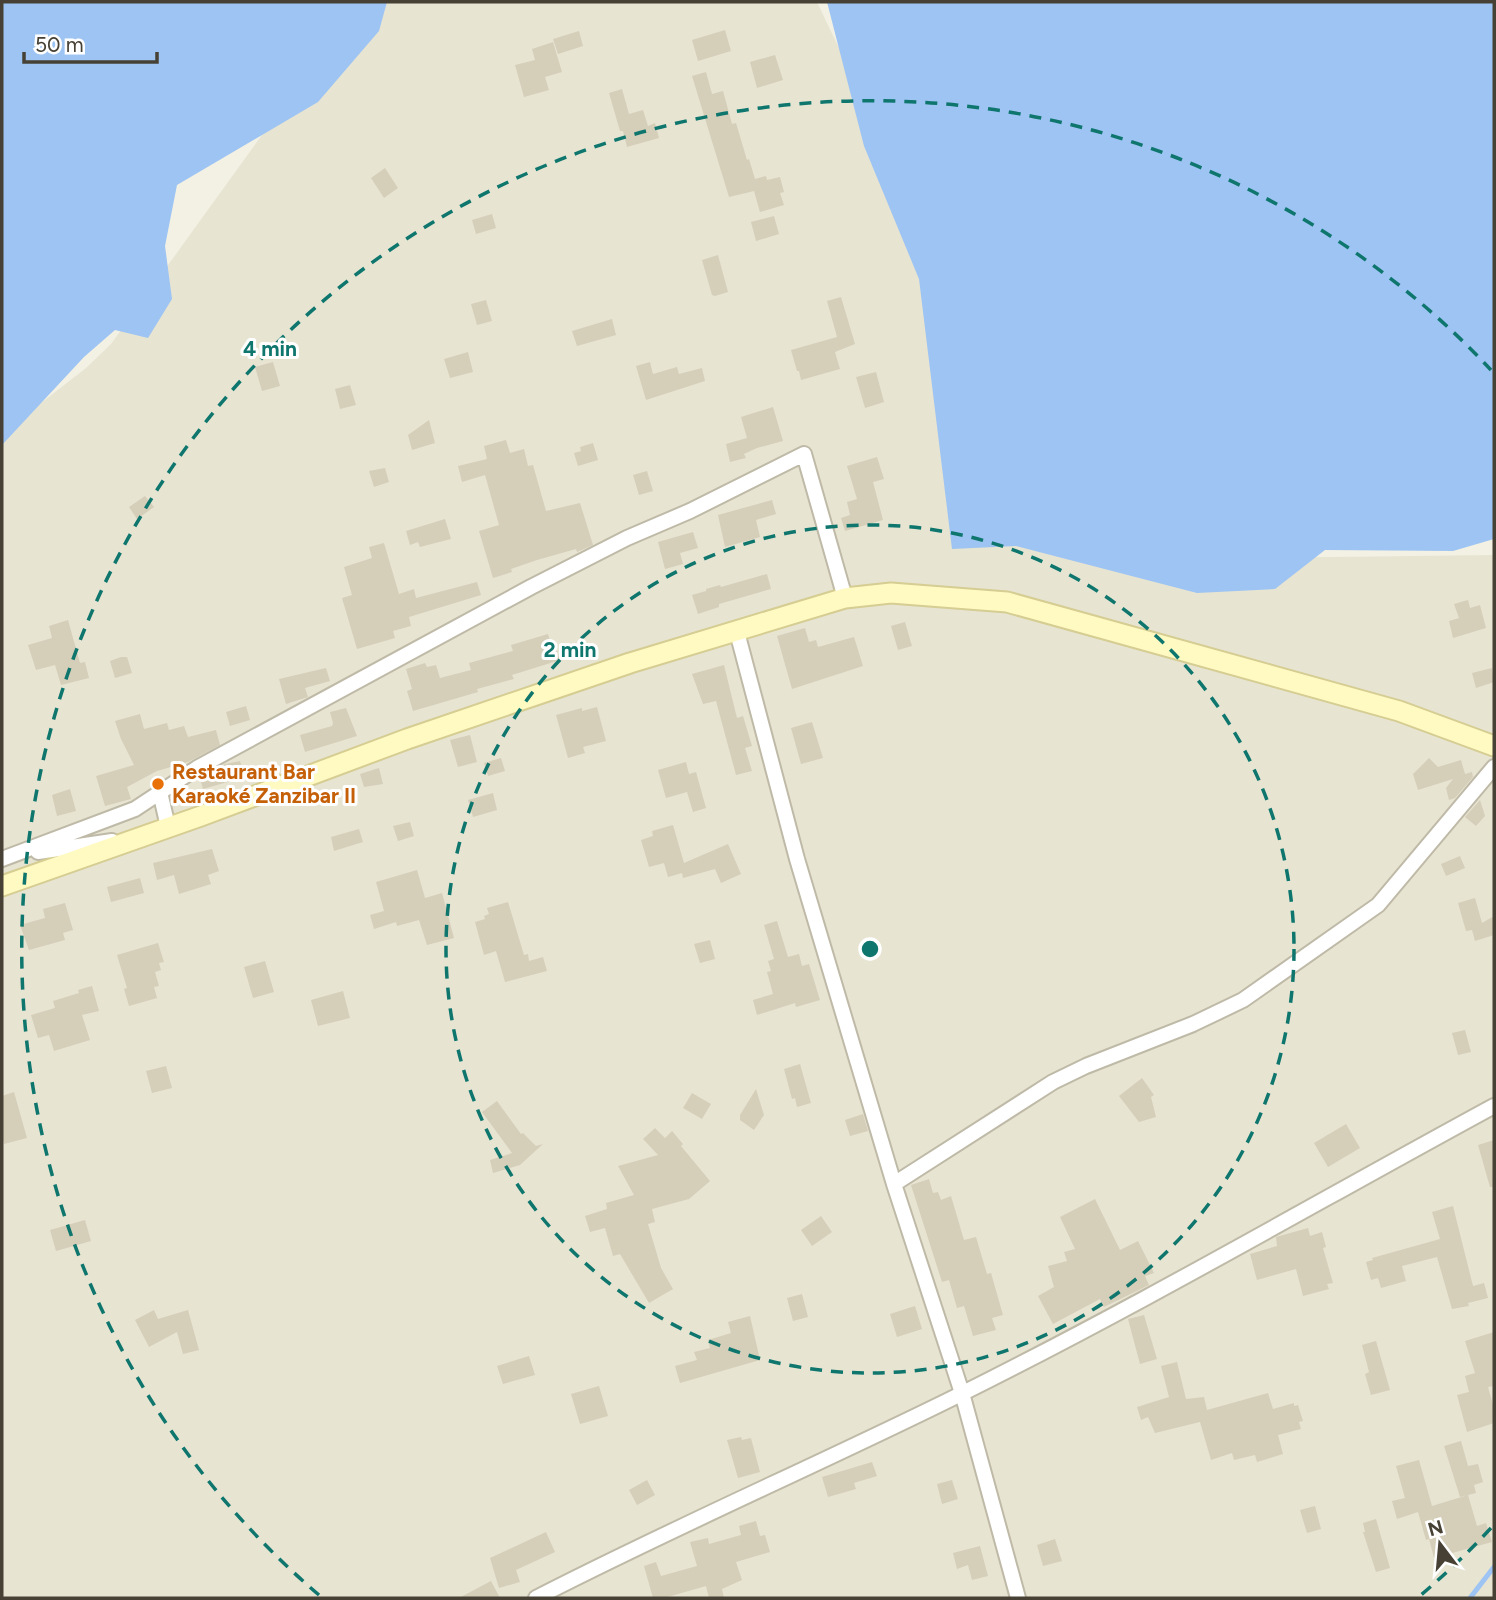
<svg xmlns="http://www.w3.org/2000/svg" width="1496" height="1600" viewBox="0 0 1496 1600" font-family="Figtree,sans-serif">
<style>
.residential{fill:#e7e4d2}
.water{fill:#9dc4f3}
.lines{fill:none;stroke-linecap:round;stroke-linejoin:round}
.stream{stroke:#9dc4f3;stroke-width:5}
.building{fill:#d5ceb9}
.minor-casing{stroke:#bfbaa7;stroke-width:18}
.secondary-casing{stroke:#d5cd92;stroke-width:23}
.minor{stroke:#fff;stroke-width:14}
.secondary{stroke:#fff9c2;stroke-width:19}
.ring{fill:none;stroke:#0f766e;stroke-width:3.5;stroke-dasharray:12 9}
.food-dot{fill:#e8710a;stroke:#fff;stroke-width:2.5}
.labels{text-anchor:middle;stroke-width:6;stroke-linejoin:round;paint-order:stroke}
.food-label{font-size:21px;font-weight:bold;fill:#c56008;stroke:#fff;text-anchor:start}
.centre{fill:#0f766e;stroke:#fff;stroke-width:3.5}
.ring-label{font-size:21px;text-anchor:middle;font-weight:bold;fill:#0f766e;stroke:#fff;stroke-width:6;stroke-linejoin:round;paint-order:stroke}
</style>
<rect width="100%" height="100%" fill="#f3f1e4"/>
<path class="residential" d="M 358,2 L 817,2 L 1074,540 L 1094,560 L 1494,555 L 1494,1598 L 2,1598 L 2,429 L 41,403 L 86,368 L 111,344 Z"/>
<path class="water" d="M 2,2 L 387,2 L 379,31 L 318,102 L 177,185 L 165,246 L 172,299 L 148,338 L 115,330 L 84,357 L 2,445 Z
M 827,2 L 1494,2 L 1494,539 L 1453,551 L 1325,550 L 1275,589 L 1197,593 L 1016,546 L 952,549 L 919,279 L 864,146 Z"/>
<g class="lines">
<path class="stream" d="M 1470,1598 L 1494,1567"/>
</g>
<path class="building" d="M 725,30 L 731,51 L 698,61 L 692,40 Z
M 579,31 L 583,46 L 558,54 L 553,39 Z
M 553,42 L 562,72 L 545,77 L 549,90 L 524,97 L 515,65 L 535,60 L 532,49 Z
M 775,55 L 783,80 L 757,88 L 750,62 Z
M 706,72 L 712,94 L 723,91 L 732,124 L 736,123 L 747,160 L 749,159 L 755,179 L 766,176 L 767,180 L 780,177 L 784,192 L 780,193 L 784,205 L 760,212 L 754,191 L 729,197 L 692,76 Z
M 622,89 L 629,114 L 643,110 L 648,126 L 655,123 L 659,138 L 627,147 L 623,131 L 620,131 L 609,93 Z
M 385,168 L 398,188 L 384,198 L 371,178 Z
M 492,214 L 496,228 L 476,234 L 472,220 Z
M 774,216 L 779,234 L 756,241 L 751,222 Z
M 718,255 L 728,292 L 715,296 L 712,295 L 702,260 Z
M 841,297 L 855,344 L 835,352 L 840,369 L 801,380 L 799,371 L 797,371 L 791,350 L 837,337 L 827,301 Z
M 486,300 L 492,321 L 477,325 L 471,304 Z
M 612,319 L 616,335 L 577,346 L 572,331 Z
M 468,352 L 473,372 L 450,378 L 444,359 Z
M 273,362 L 280,386 L 262,391 L 255,367 Z
M 650,362 L 653,374 L 677,367 L 679,374 L 702,368 L 705,381 L 646,400 L 636,366 Z
M 876,372 L 884,402 L 865,408 L 856,377 Z
M 350,385 L 356,405 L 340,409 L 335,389 Z
M 773,407 L 783,441 L 757,448 L 744,454 L 746,458 L 730,462 L 726,444 L 747,438 L 741,417 Z
M 429,420 L 435,443 L 412,450 L 408,435 Z
M 506,440 L 510,453 L 524,449 L 528,466 L 533,465 L 546,511 L 580,503 L 593,545 L 577,552 L 576,549 L 537,560 L 511,569 L 512,572 L 493,578 L 479,531 L 499,525 L 485,475 L 462,482 L 458,466 L 487,459 L 484,446 Z
M 593,443 L 598,460 L 578,466 L 574,453 L 581,451 L 580,447 Z
M 877,457 L 884,479 L 873,482 L 883,520 L 845,531 L 841,518 L 850,515 L 847,502 L 857,499 L 847,466 Z
M 385,468 L 389,482 L 374,487 L 369,471 Z
M 647,471 L 653,491 L 639,495 L 633,475 Z
M 145,496 L 154,507 L 137,519 L 129,507 Z
M 772,500 L 776,514 L 756,520 L 760,537 L 725,547 L 718,515 Z
M 445,519 L 451,539 L 420,547 L 418,542 L 410,545 L 406,531 Z
M 693,532 L 698,548 L 680,553 L 683,564 L 665,569 L 658,542 Z
M 384,543 L 399,594 L 414,589 L 416,598 L 477,582 L 481,595 L 409,617 L 411,626 L 393,631 L 395,638 L 357,649 L 342,598 L 352,595 L 344,567 L 372,558 L 369,547 Z
M 767,574 L 771,589 L 719,604 L 719,607 L 698,614 L 692,595 L 706,591 L 706,589 L 720,585 L 721,587 Z
M 1468,600 L 1470,608 L 1480,605 L 1486,628 L 1453,638 L 1449,621 L 1459,618 L 1454,604 Z
M 68,620 L 80,663 L 85,662 L 89,678 L 61,685 L 55,665 L 36,670 L 28,645 L 52,638 L 49,626 Z
M 905,622 L 912,646 L 898,650 L 891,626 Z
M 805,628 L 809,642 L 816,640 L 818,647 L 854,637 L 863,666 L 792,689 L 777,636 Z
M 548,634 L 552,648 L 556,647 L 560,660 L 512,675 L 514,679 L 477,689 L 478,692 L 413,711 L 407,691 L 412,689 L 406,669 L 425,663 L 427,667 L 436,665 L 440,678 L 471,670 L 469,663 L 513,651 L 511,645 Z
M 121,657 L 127,657 L 132,673 L 115,678 L 110,661 Z
M 724,665 L 737,718 L 743,716 L 752,746 L 745,748 L 752,771 L 736,775 L 716,701 L 703,704 L 692,674 Z
M 326,668 L 330,681 L 305,688 L 308,697 L 286,704 L 279,679 Z
M 1492,668 L 1494,682 L 1476,688 L 1472,673 Z
M 246,706 L 250,720 L 230,726 L 226,712 Z
M 597,707 L 606,741 L 583,747 L 585,753 L 568,758 L 556,715 L 582,708 L 582,711 Z
M 346,708 L 357,736 L 305,752 L 300,735 L 332,726 L 333,723 L 330,712 Z
M 140,714 L 144,729 L 167,723 L 169,730 L 184,726 L 188,737 L 216,730 L 220,745 L 188,762 L 157,771 L 127,787 L 131,799 L 105,806 L 96,776 L 134,765 L 121,739 L 115,721 Z
M 812,722 L 823,758 L 801,764 L 791,728 Z
M 470,735 L 477,762 L 458,767 L 450,740 Z
M 501,758 L 505,771 L 488,776 L 484,763 Z
M 1429,758 L 1438,767 L 1461,760 L 1465,774 L 1472,772 L 1473,777 L 1455,798 L 1449,800 L 1446,788 L 1453,779 L 1418,790 L 1413,774 Z
M 240,761 L 245,777 L 203,789 L 200,778 L 225,764 Z
M 686,762 L 689,774 L 696,772 L 706,808 L 693,812 L 687,792 L 666,798 L 658,770 Z
M 379,768 L 383,784 L 364,787 L 360,774 Z
M 70,789 L 76,811 L 57,816 L 52,795 Z
M 493,793 L 497,810 L 473,817 L 468,800 Z
M 1480,800 L 1485,816 L 1476,826 L 1465,817 Z
M 410,822 L 414,836 L 398,841 L 393,826 Z
M 673,825 L 684,863 L 728,844 L 741,874 L 721,883 L 715,869 L 683,878 L 682,873 L 668,877 L 664,863 L 649,867 L 641,840 L 653,836 L 652,831 Z
M 359,829 L 363,842 L 334,851 L 331,837 Z
M 212,849 L 219,871 L 208,875 L 211,884 L 179,894 L 174,875 L 157,880 L 153,863 Z
M 1460,856 L 1465,868 L 1446,876 L 1441,864 Z
M 417,870 L 425,898 L 442,893 L 454,938 L 427,945 L 419,920 L 397,926 L 396,922 L 374,929 L 370,915 L 384,911 L 376,882 Z
M 140,878 L 144,893 L 111,902 L 107,887 Z
M 1475,898 L 1482,923 L 1494,916 L 1494,935 L 1475,941 L 1472,930 L 1466,931 L 1458,903 Z
M 508,902 L 524,955 L 528,954 L 529,961 L 543,957 L 547,971 L 505,982 L 496,951 L 484,955 L 475,922 L 485,919 L 484,916 L 489,914 L 487,908 Z
M 65,903 L 73,930 L 63,933 L 65,940 L 29,950 L 20,925 L 45,918 L 43,909 Z
M 777,921 L 788,957 L 799,954 L 802,966 L 809,964 L 820,1000 L 796,1007 L 795,1003 L 757,1015 L 753,1000 L 773,994 L 767,972 L 771,971 L 768,961 L 774,959 L 764,925 Z
M 710,940 L 715,959 L 700,963 L 694,944 Z
M 158,943 L 164,962 L 159,963 L 161,970 L 155,972 L 159,986 L 154,987 L 157,998 L 129,1006 L 124,989 L 127,988 L 117,955 Z
M 265,961 L 274,992 L 253,998 L 244,967 Z
M 92,986 L 99,1011 L 82,1015 L 90,1040 L 54,1051 L 49,1035 L 38,1038 L 31,1015 L 55,1008 L 53,1001 L 79,993 L 78,990 Z
M 343,991 L 350,1018 L 318,1026 L 311,1000 Z
M 1465,1030 L 1471,1052 L 1458,1055 L 1452,1033 Z
M 800,1064 L 811,1103 L 797,1107 L 795,1098 L 792,1099 L 784,1069 Z
M 166,1066 L 172,1088 L 152,1093 L 146,1071 Z
M 1142,1078 L 1154,1095 L 1151,1097 L 1156,1117 L 1139,1122 L 1119,1096 Z
M 756,1089 L 764,1115 L 754,1130 L 740,1120 L 740,1115 Z
M 14,1092 L 27,1138 L 4,1144 L 2,1137 L 2,1096 Z
M 692,1093 L 711,1104 L 702,1119 L 683,1108 Z
M 497,1101 L 521,1134 L 523,1133 L 536,1146 L 543,1144 L 520,1165 L 493,1173 L 490,1160 L 512,1153 L 482,1112 Z
M 863,1114 L 868,1131 L 850,1136 L 845,1120 Z
M 1346,1124 L 1360,1148 L 1328,1167 L 1314,1143 Z
M 655,1128 L 665,1138 L 672,1131 L 683,1144 L 681,1146 L 710,1181 L 689,1199 L 652,1209 L 655,1222 L 648,1224 L 661,1268 L 673,1289 L 649,1303 L 620,1254 L 613,1256 L 605,1228 L 590,1232 L 585,1216 L 607,1209 L 606,1203 L 634,1195 L 618,1166 L 658,1155 L 643,1139 Z
M 1494,1140 L 1494,1187 L 1490,1187 L 1478,1145 Z
M 929,1179 L 933,1193 L 938,1192 L 941,1200 L 951,1196 L 964,1240 L 976,1237 L 987,1274 L 991,1273 L 1003,1315 L 992,1318 L 996,1330 L 973,1336 L 964,1306 L 957,1308 L 949,1280 L 942,1282 L 911,1185 Z
M 1095,1199 L 1120,1250 L 1138,1241 L 1154,1273 L 1145,1276 L 1149,1285 L 1104,1307 L 1100,1299 L 1053,1324 L 1038,1296 L 1054,1287 L 1048,1266 L 1067,1261 L 1064,1252 L 1075,1249 L 1060,1217 Z
M 1453,1206 L 1473,1286 L 1484,1283 L 1488,1298 L 1468,1303 L 1469,1306 L 1452,1309 L 1437,1257 L 1402,1266 L 1406,1281 L 1381,1288 L 1378,1278 L 1371,1280 L 1366,1262 L 1373,1260 L 1372,1258 L 1440,1239 L 1432,1212 Z
M 821,1216 L 832,1232 L 812,1246 L 801,1230 Z
M 85,1220 L 91,1241 L 56,1251 L 50,1230 Z
M 1308,1228 L 1310,1236 L 1322,1232 L 1326,1247 L 1323,1248 L 1333,1283 L 1327,1284 L 1329,1289 L 1303,1296 L 1296,1269 L 1257,1280 L 1250,1254 L 1277,1246 L 1276,1237 Z
M 802,1294 L 808,1317 L 793,1321 L 787,1298 Z
M 915,1306 L 922,1329 L 897,1337 L 890,1314 Z
M 154,1310 L 158,1319 L 188,1310 L 199,1350 L 183,1354 L 177,1332 L 149,1347 L 135,1320 Z
M 1144,1315 L 1157,1359 L 1140,1364 L 1128,1319 Z
M 750,1316 L 760,1360 L 680,1383 L 675,1366 L 697,1360 L 694,1352 L 710,1348 L 708,1340 L 731,1333 L 728,1322 Z
M 1494,1332 L 1494,1386 L 1488,1387 L 1494,1408 L 1494,1423 L 1467,1432 L 1457,1395 L 1469,1392 L 1465,1376 L 1475,1373 L 1465,1341 Z
M 1376,1341 L 1390,1390 L 1371,1395 L 1365,1374 L 1369,1372 L 1362,1345 Z
M 529,1356 L 535,1375 L 503,1384 L 497,1366 Z
M 1177,1362 L 1186,1399 L 1204,1397 L 1207,1410 L 1268,1393 L 1273,1409 L 1294,1403 L 1294,1406 L 1298,1405 L 1303,1421 L 1299,1422 L 1301,1429 L 1278,1435 L 1283,1454 L 1257,1462 L 1255,1455 L 1234,1460 L 1232,1453 L 1211,1460 L 1200,1422 L 1155,1433 L 1148,1417 L 1141,1420 L 1137,1407 L 1169,1397 L 1161,1366 Z
M 599,1386 L 608,1416 L 580,1424 L 571,1394 Z
M 741,1437 L 742,1440 L 751,1438 L 760,1472 L 738,1478 L 727,1440 Z
M 1461,1441 L 1468,1466 L 1478,1464 L 1483,1482 L 1474,1485 L 1476,1493 L 1460,1497 L 1444,1446 Z
M 1419,1460 L 1432,1506 L 1468,1495 L 1477,1526 L 1486,1523 L 1492,1542 L 1434,1558 L 1429,1539 L 1426,1540 L 1418,1512 L 1397,1519 L 1392,1501 L 1405,1498 L 1396,1466 Z
M 872,1462 L 877,1476 L 854,1483 L 856,1489 L 828,1497 L 822,1477 Z
M 647,1480 L 655,1495 L 637,1505 L 629,1490 Z
M 952,1480 L 958,1499 L 942,1504 L 937,1484 Z
M 1315,1506 L 1321,1529 L 1307,1533 L 1300,1510 Z
M 1376,1519 L 1390,1568 L 1376,1572 L 1363,1532 L 1365,1532 L 1363,1523 Z
M 756,1521 L 760,1536 L 765,1535 L 770,1552 L 736,1562 L 742,1580 L 722,1589 L 724,1598 L 709,1598 L 706,1586 L 664,1598 L 653,1598 L 644,1566 L 656,1562 L 661,1576 L 697,1566 L 690,1542 L 708,1538 L 709,1544 L 741,1535 L 739,1526 Z
M 546,1532 L 555,1552 L 516,1570 L 520,1582 L 499,1588 L 490,1558 Z
M 1055,1539 L 1062,1561 L 1043,1566 L 1037,1545 Z
M 980,1546 L 988,1576 L 972,1580 L 968,1565 L 957,1569 L 953,1553 Z
M 491,1581 L 500,1598 L 459,1598 Z"/>
<g class="lines">
<g class="minor-casing">
<path id="minor" d="M 737,632 L 797,859 L 894,1184 L 962,1393 L 1018,1598
M 160,792 L 168,827
M 38,852 L 112,841
M 2,859 L 135,809 L 197,768 L 531,587 L 627,538 L 690,511 L 804,454 L 845,598
M 894,1184 L 1053,1082 L 1086,1066 L 1193,1024 L 1243,1000 L 1378,905 L 1494,767
M 536,1598 C 676,1526 820,1464 961,1394 C 1142,1304 1317,1202 1494,1106"/>
</g>
<g class="secondary-casing">
<path id="secondary" d="M 2,886 L 201,816 L 407,739 L 630,663 L 845,598 L 891,593 L 1007,602 L 1399,711 L 1494,746"/>
</g>
<use href="#minor" class="minor"/>
<use href="#secondary" class="secondary"/>
</g>
<g class="ring">
<circle cx="870" cy="949" r="424"/>
<path d="M1491 1528A849 849 0 0 1 1421 1595M319 1595A849 849 0 1 1 1491 370"/>
</g>
<circle class="food-dot" cx="158" cy="784" r="7"/>
<g class="labels">
<g class="food-label">
<text x="172" y="779">Restaurant Bar<tspan x="172" dy="24">Karaoké Zanzibar II</tspan></text>
</g>
</g>
<circle cx="870" cy="949" r="10" class="centre"/>
<g class="ring-label">
<text x="270" y="356">4 min</text>
<text x="570" y="657">2 min</text>
</g>
<rect width="1496" height="1600" fill="none" stroke="#464134" stroke-width="7"/>
<g transform="translate(1440 1544) rotate(344)" stroke="#ffffff" stroke-width="5" paint-order="stroke">
<path d="M0-5L12 26L0 18L-12 26Z" fill="#464134"/>
<text y="-10" font-size="19" font-weight="bold" text-anchor="middle" fill="#464134">N</text>
</g>
<path d="M24 52v10h133v-10" fill="none" stroke="#464134" stroke-width="3.5"/>
<text x="35" y="52" font-size="21" fill="#464134" stroke="#ffffff" stroke-width="5" paint-order="stroke">50 m</text>
</svg>
